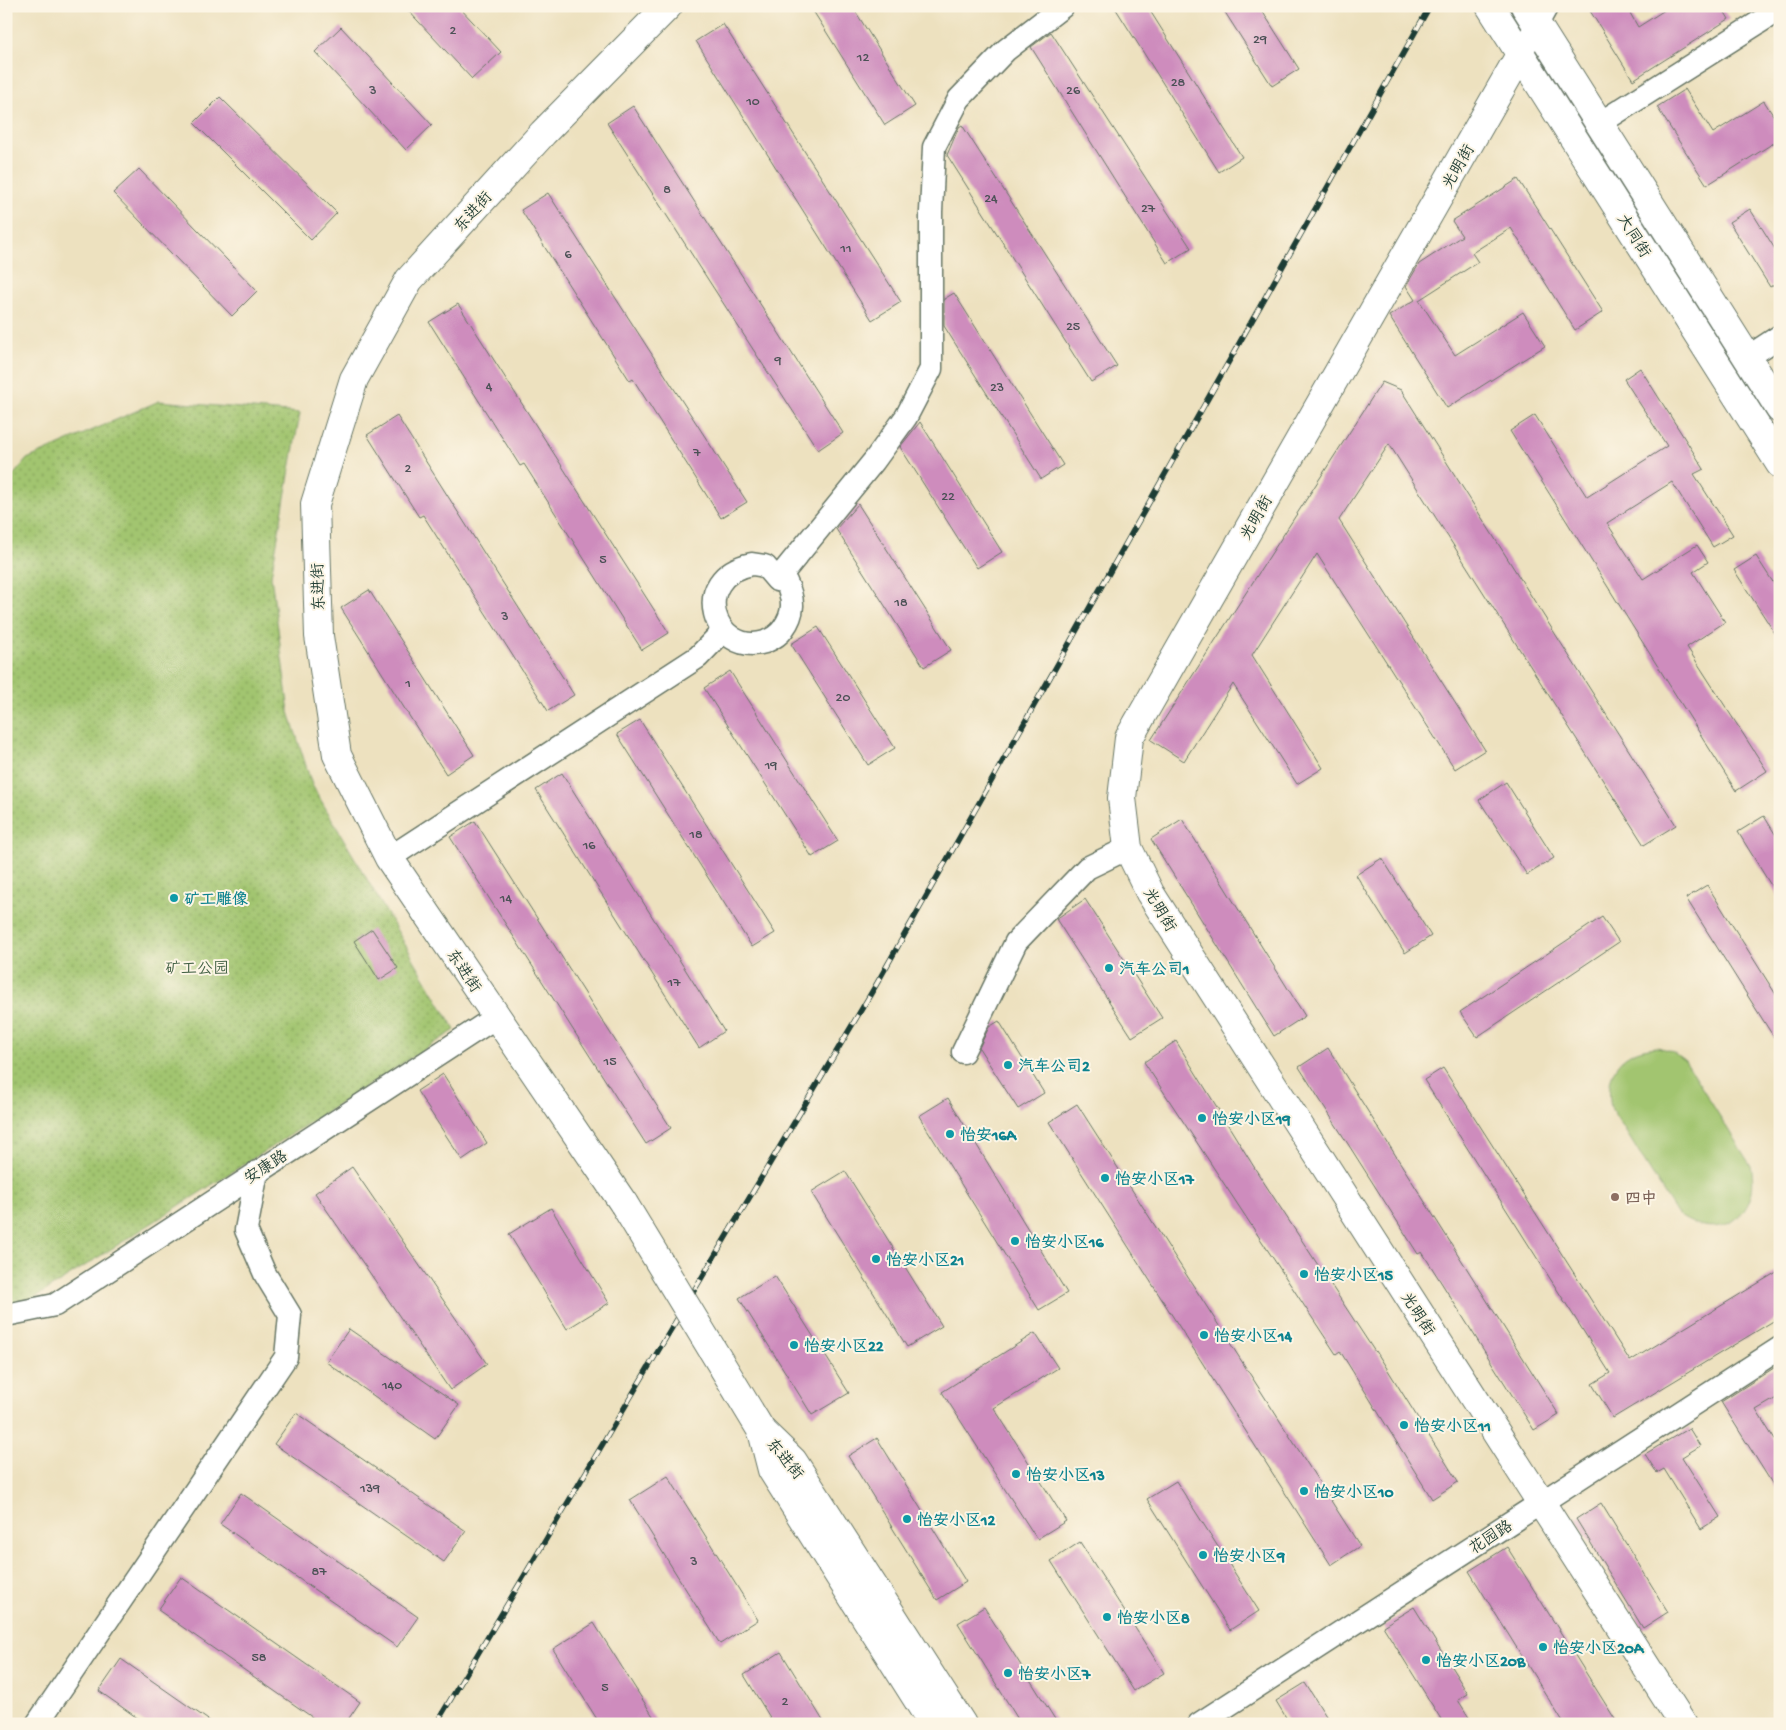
<svg xmlns="http://www.w3.org/2000/svg" width="1786" height="1730" viewBox="0 0 1786 1730" font-family="'Gochi Hand','LXGW WenKai TC',sans-serif">
<style>
.green{fill:#a2c56f;stroke:#608152}
.park{fill:url(#park-dots);stroke:#608152}
.building{fill:#ce8cbd}
.lines{fill:none;stroke-linecap:round;stroke-linejoin:round}
.minor-casing{stroke:#677665;stroke-width:25}
.major-casing{stroke:#677665;stroke-width:30}
.minor{stroke:#fff;stroke-width:22}
.major{stroke:#fff;stroke-width:28}
.rail-casing{stroke:#1f3d34;stroke-width:5.5}
.rail{stroke:#fcf5e5;stroke-width:4;stroke-dasharray:11;stroke-linecap:butt}
.major-bridge-casing{stroke:#677665;stroke-width:30;stroke-linecap:butt}
.major-bridge{stroke:#fff;stroke-width:28}
.culture-dot{fill:#0f9aa8;stroke:#fcf5e5;stroke-width:2}
.education-dot{fill:#8d6e63;stroke:#fcf5e5;stroke-width:2}
.labels{text-anchor:middle;stroke-width:4;stroke-linejoin:round;paint-order:stroke}
.number-label{font-size:14px;fill:#4b5156}
.street-label{font-size:16px;fill:#1f3d34;stroke:#fcf5e5}
.culture-label{font-size:16px;font-weight:bold;fill:#0d838f;stroke:#fcf5e5;text-anchor:start}
.park-label{font-size:16px;fill:#405f43;stroke:#fcf5e5}
.education-label{font-size:16px;font-weight:bold;fill:#785e54;stroke:#fcf5e5;text-anchor:start}
</style>
<defs>
<pattern id="park-dots" width="8" height="8" patternUnits="userSpaceOnUse" patternTransform="scale(1.25)"><rect width="8" height="8" fill="#a2c56f"/><path d="M2 2h.1M6 6h.1" fill="none" stroke="#83a15c" stroke-width="1.8" stroke-linecap="round"/></pattern>
</defs>
<rect width="100%" height="100%" fill="#fcf5e5"/>
<filter id="ink" filterUnits="userSpaceOnUse"><feTurbulence type="fractalNoise" baseFrequency=".02" numOctaves="2"/><feDisplacementMap in="SourceGraphic" scale="10" xChannelSelector="R" yChannelSelector="G"/><feConvolveMatrix kernelMatrix="1 2 1 2 8 2 1 2 1" color-interpolation-filters="sRGB"/></filter>
<filter id="wash" filterUnits="userSpaceOnUse"><feTurbulence type="fractalNoise" baseFrequency=".0096" numOctaves="4" result="noise"/><feDisplacementMap in="SourceGraphic" scale="20" xChannelSelector="R" yChannelSelector="G"/><feGaussianBlur stdDeviation="1.12" result="paint"/><feColorMatrix in="noise" values="0 0 0 0 0 0 0 0 0 0 0 0 0 0 0 0 0 1.4 0 .05"/><feComposite in="paint" operator="in"/></filter>
<g filter="url(#wash)">
<rect width="100%" height="100%" fill="#ede1bf"/>
<path class="green" d="M 1658,1047 L 1673,1052 L 1685,1061 L 1751,1166 C 1762,1216 1719,1245 1677,1214 L 1611,1108 C 1604,1070 1621,1049 1658,1047 Z"/>
<path class="park" d="M 159,401 L 300,413 L 271,576 L 289,712 L 312,785 L 455,1030 L 6,1316 L 6,484 L 27,459 Z"/>
<g id="blocks">
<path class="building" d="M 404,6 L 458,6 L 501,52 L 472,79 Z
M 810,6 L 852,6 L 915,106 L 885,125 Z
M 1114,6 L 1147,6 L 1242,157 L 1219,172 Z
M 1221,6 L 1259,6 L 1299,69 L 1272,86 Z
M 1587,6 L 1626,6 L 1638,27 L 1671,6 L 1721,6 L 1729,19 L 1633,80 Z
M 723,24 L 901,302 L 872,320 L 696,41 Z
M 341,27 L 432,125 L 406,150 L 315,52 Z
M 1051,32 L 1191,248 L 1167,263 L 1031,47 Z
M 1685,89 L 1713,133 L 1764,101 L 1780,126 L 1780,139 L 1707,185 L 1657,107 Z
M 220,97 L 337,213 L 311,240 L 194,123 Z
M 633,106 L 843,433 L 818,450 L 607,123 Z
M 962,125 L 1117,366 L 1091,382 L 947,155 L 959,127 Z
M 139,169 L 257,291 L 232,316 L 113,193 Z
M 1518,179 L 1603,312 L 1575,330 L 1511,228 L 1472,253 L 1478,262 L 1419,300 L 1455,355 L 1523,312 L 1545,346 L 1447,408 L 1389,316 L 1415,300 L 1406,286 L 1419,264 L 1462,236 L 1452,221 Z
M 548,193 L 747,502 L 721,518 L 633,379 L 630,381 L 521,210 Z
M 1750,209 L 1780,257 L 1780,281 L 1770,287 L 1729,222 Z
M 954,293 L 1063,465 L 1041,479 L 944,326 L 944,299 Z
M 458,304 L 669,633 L 642,650 L 524,464 L 520,466 L 429,322 Z
M 1640,368 L 1704,469 L 1694,474 L 1733,535 L 1713,547 L 1672,482 L 1607,523 L 1643,579 L 1697,545 L 1708,562 L 1693,572 L 1725,622 L 1687,647 L 1767,771 L 1736,791 L 1510,431 L 1535,415 L 1587,497 L 1667,446 L 1624,379 Z
M 1382,382 L 1401,390 L 1676,825 L 1644,845 L 1389,444 L 1339,520 L 1485,750 L 1455,769 L 1317,554 L 1252,655 L 1323,768 L 1297,784 L 1233,684 L 1184,761 L 1151,740 Z
M 397,416 L 574,695 L 548,711 L 423,515 L 419,517 L 367,435 Z
M 920,422 L 1002,552 L 977,568 L 900,447 Z
M 858,504 L 951,650 L 924,667 L 836,529 Z
M 1756,556 L 1780,593 L 1780,641 L 1734,570 Z
M 369,590 L 474,755 L 446,774 L 341,608 Z
M 818,627 L 895,748 L 868,765 L 791,644 Z
M 730,671 L 838,841 L 812,857 L 704,688 Z
M 640,720 L 775,933 L 752,947 L 617,734 Z
M 562,773 L 724,1031 L 699,1048 L 536,790 Z
M 1506,782 L 1554,858 L 1527,875 L 1479,800 Z
M 1764,816 L 1780,842 L 1780,900 L 1738,832 Z
M 1182,819 L 1305,1016 L 1274,1036 L 1151,839 Z
M 475,821 L 671,1128 L 646,1144 L 450,837 Z
M 1382,858 L 1431,936 L 1405,953 L 1356,875 Z
M 1707,885 L 1780,1001 L 1780,1047 L 1686,898 Z
M 1085,899 L 1162,1018 L 1132,1037 L 1056,919 Z
M 1602,917 L 1619,942 L 1477,1037 L 1460,1012 Z
M 372,929 L 398,968 L 379,980 L 354,941 Z
M 999,1021 L 1044,1093 L 1018,1109 L 979,1048 L 989,1027 Z
M 1176,1041 L 1259,1175 L 1375,1352 L 1376,1351 L 1458,1482 L 1432,1499 L 1340,1351 L 1336,1354 L 1144,1062 Z
M 1328,1048 L 1559,1415 L 1534,1430 L 1422,1252 L 1418,1254 L 1299,1067 Z
M 1443,1068 L 1630,1361 L 1780,1270 L 1780,1317 L 1613,1418 L 1592,1384 L 1610,1373 L 1424,1080 Z
M 443,1074 L 487,1143 L 462,1160 L 417,1091 Z
M 948,1098 L 1067,1293 L 1039,1310 L 919,1116 Z
M 1077,1104 L 1360,1546 L 1331,1565 L 1049,1122 Z
M 352,1167 L 487,1364 L 450,1390 L 315,1193 Z
M 845,1171 L 942,1326 L 907,1347 L 811,1192 Z
M 551,1208 L 609,1303 L 567,1329 L 509,1234 Z
M 775,1276 L 849,1393 L 812,1415 L 739,1298 Z
M 349,1329 L 459,1405 L 435,1439 L 326,1362 Z
M 1035,1333 L 1058,1368 L 994,1408 L 1066,1521 L 1037,1539 L 942,1392 Z
M 1780,1364 L 1780,1396 L 1756,1410 L 1780,1448 L 1780,1496 L 1721,1402 Z
M 296,1413 L 466,1531 L 444,1562 L 274,1444 Z
M 1689,1428 L 1700,1446 L 1682,1457 L 1720,1517 L 1701,1529 L 1664,1469 L 1657,1473 L 1645,1454 Z
M 877,1438 L 966,1582 L 937,1600 L 848,1456 Z
M 668,1476 L 758,1620 L 720,1644 L 630,1500 Z
M 1176,1481 L 1259,1611 L 1230,1630 L 1147,1499 Z
M 241,1493 L 418,1617 L 397,1647 L 220,1524 Z
M 1601,1503 L 1668,1612 L 1643,1628 L 1576,1519 Z
M 1080,1542 L 1164,1673 L 1134,1691 L 1051,1561 Z
M 1507,1547 L 1618,1724 L 1564,1724 L 1469,1571 Z
M 181,1577 L 360,1702 L 345,1724 L 322,1724 L 158,1610 Z
M 984,1607 L 1058,1724 L 1021,1724 L 958,1623 Z
M 1414,1607 L 1468,1694 L 1458,1700 L 1473,1724 L 1444,1724 L 1383,1626 Z
M 594,1623 L 658,1724 L 600,1724 L 553,1649 Z
M 781,1652 L 825,1724 L 774,1724 L 744,1675 Z
M 121,1659 L 214,1724 L 146,1724 L 99,1691 Z
M 1305,1683 L 1331,1724 L 1290,1724 L 1276,1701 Z"/>
</g>
</g>
<g filter="url(#ink)">
<use href="#blocks" fill-opacity="0" stroke="#677665" stroke-width="1"/>
<g class="lines">
<g class="minor-casing">
<path id="minor" d="M 1520,55 L 1547,6
M 1600,123 L 1780,9
M 1748,357 L 1780,336
M 752,564 L 765,566 L 777,580 L 786,582 C 794,599 795,613 783,629 C 779,635 772,639 765,642 C 714,657 687,577 752,564 Z
M 777,580 L 874,461 L 906,417 L 931,369 L 931,212 L 934,147 L 959,99 L 1006,50 L 1063,6
M 389,858 L 698,657 L 723,631
M 963,1052 L 1016,942 L 1087,868 L 1128,848
M 6,1315 L 55,1305 L 496,1017
M 37,1724 L 286,1357 L 290,1315 L 265,1274 L 246,1230 L 257,1172
M 1199,1724 L 1780,1348"/>
</g>
<g class="major-casing">
<path id="major" d="M 1490,6 L 1780,464
M 1525,6 L 1780,409
M 1520,55 L 1129,738 L 1122,798 L 1128,848 L 1150,893 L 1683,1724
M 624,1204 L 389,858 L 337,755 L 319,636 L 315,504 L 354,379 L 409,280 L 543,133 L 668,6
M 761,1430 L 793,1461 L 962,1724
M 762,1431 L 772,1470 L 933,1724"/>
</g>
<use href="#minor" class="minor"/>
<use href="#major" class="major"/>
<g class="rail-casing">
<path id="rail" d="M 436,1724 L 876,985 L 1430,6"/>
</g>
<use href="#rail" class="rail"/>
<g class="major-bridge-casing">
<path id="major-bridge" d="M 624,1204 L 761,1430"/>
</g>
<use href="#major-bridge" class="major-bridge"/>
</g>
</g>
<g class="culture-dot">
<circle cx="174" cy="898" r="5"/>
<circle cx="1109" cy="968" r="5"/>
<circle cx="1008" cy="1065" r="5"/>
<circle cx="1202" cy="1118" r="5"/>
<circle cx="950" cy="1134" r="5"/>
<circle cx="1105" cy="1178" r="5"/>
<circle cx="1015" cy="1241" r="5"/>
<circle cx="876" cy="1259" r="5"/>
<circle cx="1304" cy="1274" r="5"/>
<circle cx="1204" cy="1335" r="5"/>
<circle cx="794" cy="1345" r="5"/>
<circle cx="1404" cy="1425" r="5"/>
<circle cx="1016" cy="1474" r="5"/>
<circle cx="1304" cy="1491" r="5"/>
<circle cx="907" cy="1519" r="5"/>
<circle cx="1203" cy="1555" r="5"/>
<circle cx="1107" cy="1617" r="5"/>
<circle cx="1543" cy="1647" r="5"/>
<circle cx="1426" cy="1660" r="5"/>
<circle cx="1008" cy="1673" r="5"/>
</g>
<circle class="education-dot" cx="1615" cy="1197" r="5"/>
<g class="labels">
<g class="number-label">
<text x="453" y="34">2</text>
<text x="1260" y="43">29</text>
<text x="863" y="61">12</text>
<text x="1178" y="86">28</text>
<text x="373" y="94">3</text>
<text x="1073" y="94">26</text>
<text x="753" y="105">10</text>
<text x="667" y="193">8</text>
<text x="991" y="202">24</text>
<text x="1148" y="212">27</text>
<text x="846" y="252">11</text>
<text x="568" y="258">6</text>
<text x="1073" y="330">25</text>
<text x="778" y="364">9</text>
<text x="489" y="390">4</text>
<text x="997" y="391">23</text>
<text x="697" y="456">7</text>
<text x="408" y="472">2</text>
<text x="948" y="500">22</text>
<text x="603" y="563">5</text>
<text x="901" y="606">18</text>
<text x="505" y="620">3</text>
<text x="408" y="687">1</text>
<text x="843" y="701">20</text>
<text x="771" y="769">19</text>
<text x="696" y="838">18</text>
<text x="589" y="849">16</text>
<text x="506" y="902">14</text>
<text x="674" y="986">17</text>
<text x="610" y="1065">15</text>
<text x="392" y="1389">140</text>
<text x="370" y="1492">139</text>
<text x="694" y="1565">3</text>
<text x="319" y="1575">87</text>
<text x="259" y="1661">58</text>
<text x="605" y="1691">5</text>
<text x="785" y="1705">2</text>
</g>
<g class="street-label">
<text transform="translate(1457 166) rotate(-60)" y="6">光明街</text>
<text transform="translate(472 211) rotate(-48)" y="6">东进街</text>
<text transform="translate(1635 235) rotate(58)" y="6">大同街</text>
<text transform="translate(1255 517) rotate(-60)" y="6">光明街</text>
<text transform="translate(317 587) rotate(-92)" y="6">东进街</text>
<text transform="translate(1161 909) rotate(59)" y="6">光明街</text>
<text transform="translate(465 970) rotate(56)" y="6">东进街</text>
<text transform="translate(265 1166) rotate(-33)" y="6">安康路</text>
<text transform="translate(1419 1313) rotate(57)" y="6">光明街</text>
<text transform="translate(786 1458) rotate(50)" y="6">东进街</text>
<text transform="translate(1490 1536) rotate(-33)" y="6">花园路</text>
</g>
<g class="culture-label">
<text x="184" y="904">矿工雕像</text>
<text x="1119" y="974">汽车公司1</text>
<text x="1018" y="1071">汽车公司2</text>
<text x="1212" y="1124">怡安小区19</text>
<text x="960" y="1140">怡安16A</text>
<text x="1115" y="1184">怡安小区17</text>
<text x="1025" y="1247">怡安小区16</text>
<text x="886" y="1265">怡安小区21</text>
<text x="1314" y="1280">怡安小区15</text>
<text x="1214" y="1341">怡安小区14</text>
<text x="804" y="1351">怡安小区22</text>
<text x="1414" y="1431">怡安小区11</text>
<text x="1026" y="1480">怡安小区13</text>
<text x="1314" y="1497">怡安小区10</text>
<text x="917" y="1525">怡安小区12</text>
<text x="1213" y="1561">怡安小区9</text>
<text x="1117" y="1623">怡安小区8</text>
<text x="1553" y="1653">怡安小区20A</text>
<text x="1436" y="1666">怡安小区20B</text>
<text x="1018" y="1679">怡安小区7</text>
</g>
<g class="park-label">
<text x="197" y="973">矿工公园</text>
</g>
<g class="education-label">
<text x="1625" y="1203">四中</text>
</g>
</g>
<rect width="1786" height="1730" fill="none" stroke="#fcf5e5" stroke-width="25"/>
</svg>
